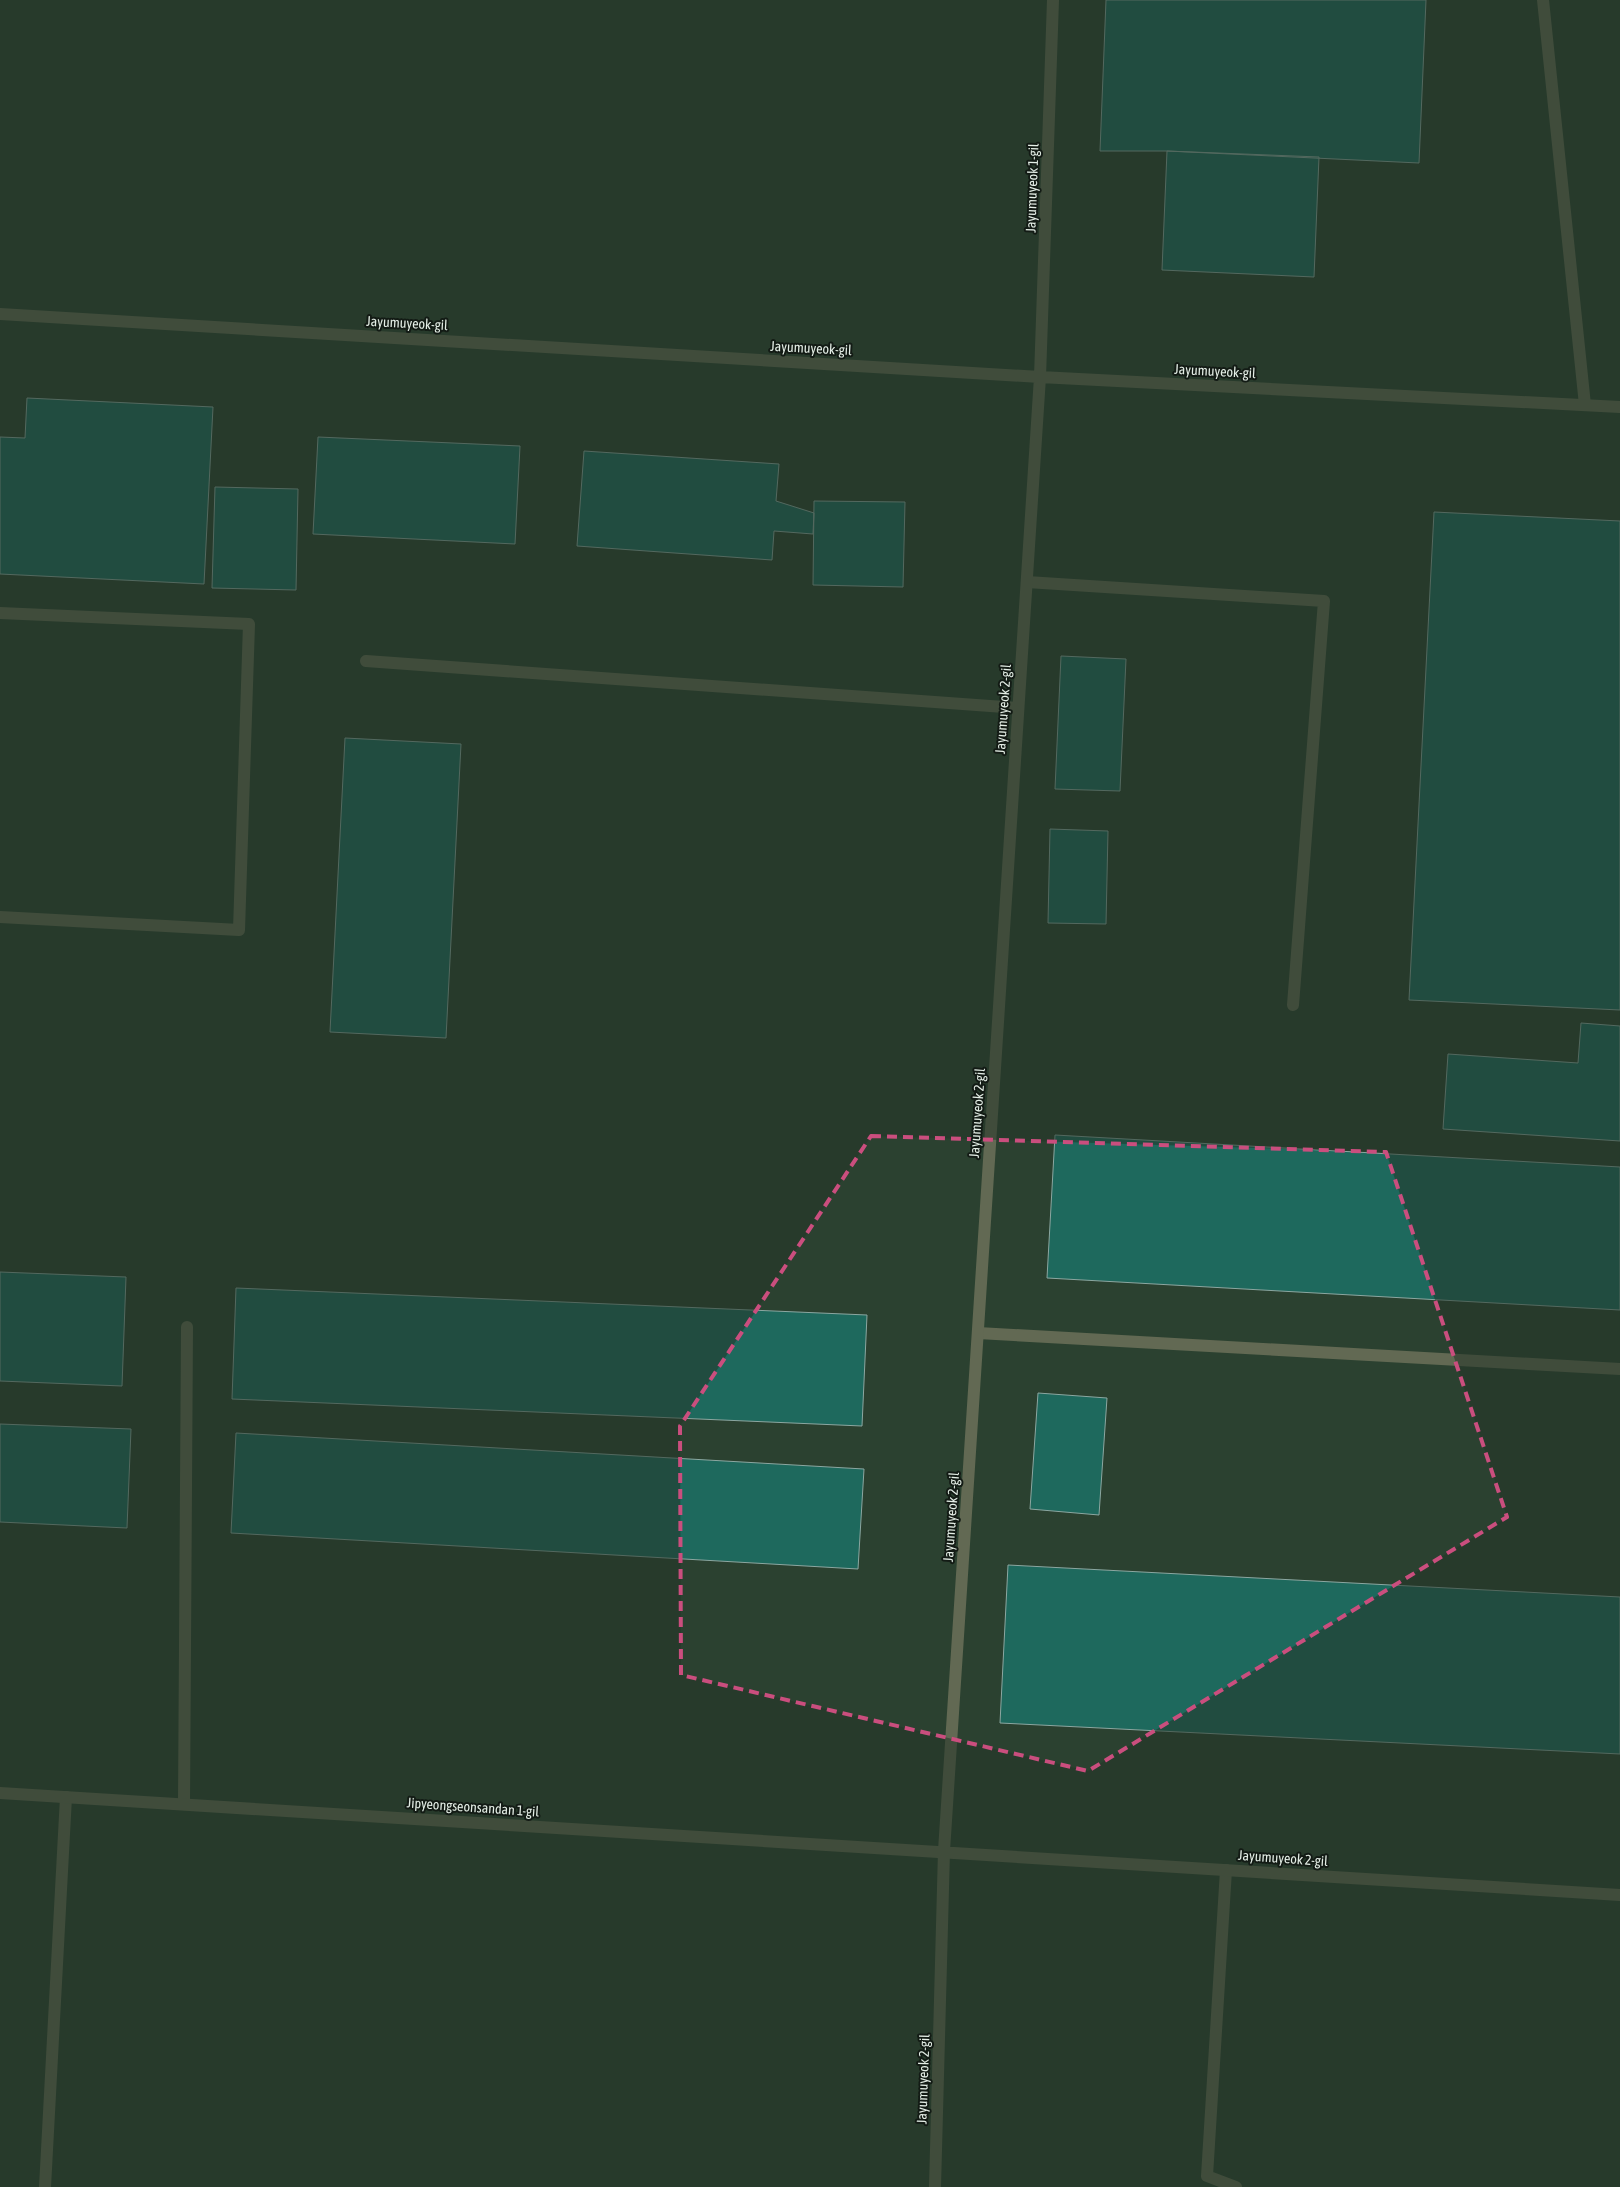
<svg xmlns="http://www.w3.org/2000/svg" width="1620" height="2187" viewBox="0 0 1620 2187" font-family="'Asap Condensed',sans-serif">
<style>
.built{fill:#2b4130}
.building{fill:#1e695d;stroke:#8ca7a1}
.lines{fill:none;stroke-linecap:round;stroke-linejoin:round}
.lane{stroke:#626953;stroke-width:12}
.street{stroke:#626953;stroke-width:12}
.marked{fill:none;stroke:#ca4e7e;stroke-width:4;stroke-dasharray:10 6;stroke-linejoin:round}
.labels{text-anchor:middle;stroke-width:4;stroke-linejoin:round;paint-order:stroke}
.street-label{font-size:14px;fill:#e4eee6;stroke:#131b15}
</style>
<rect width="100%" height="100%" fill="#253528"/>
<path class="built" d="M 0,0 L 1620,0 L 1620,2187 L 0,2187 Z"/>
<path class="building" d="M 1106,0 L 1426,0 L 1419,163 L 1167,151 L 1100,151 Z
M 1167,151 L 1319,157 L 1314,277 L 1162,270 Z
M 27,398 L 213,407 L 204,584 L 0,574 L 0,437 L 25,438 Z
M 318,437 L 520,446 L 515,544 L 313,534 Z
M 584,451 L 779,464 L 776,501 L 814,513 L 813,534 L 774,531 L 772,560 L 577,546 Z
M 215,487 L 298,489 L 296,590 L 212,588 Z
M 814,501 L 905,502 L 903,587 L 813,585 Z
M 1434,512 L 1620,521 L 1620,1010 L 1409,1000 Z
M 1061,656 L 1126,659 L 1120,791 L 1055,789 Z
M 345,738 L 461,744 L 446,1038 L 330,1032 Z
M 1050,829 L 1108,831 L 1106,924 L 1048,923 Z
M 1581,1023 L 1620,1026 L 1620,1141 L 1443,1129 L 1448,1054 L 1578,1063 Z
M 1055,1135 L 1620,1167 L 1620,1310 L 1047,1278 Z
M 0,1272 L 126,1277 L 122,1386 L 0,1381 Z
M 236,1288 L 867,1315 L 862,1426 L 232,1399 Z
M 1038,1393 L 1107,1398 L 1099,1515 L 1030,1509 Z
M 0,1424 L 131,1429 L 127,1528 L 0,1522 Z
M 236,1433 L 864,1469 L 858,1569 L 231,1533 Z
M 1008,1565 L 1620,1597 L 1620,1754 L 1000,1723 Z"/>
<g class="lines">
<path class="lane" d="M 1543,0 L 1585,405
M 1027,582 L 1324,601 L 1293,1005
M 0,613 L 249,624 L 239,930 L 0,917
M 366,661 L 1018,708
M 978,1333 L 1620,1369
M 184,1804 L 187,1327
M 1226,1870 L 1207,2176 L 1236,2187
M 45,2187 L 66,1797"/>
<path class="street" d="M 0,314 L 1040,377 L 1620,407
M 0,1793 L 1620,1895
M 935,2187 L 944,1851 L 1040,377 L 1053,0"/>
</g>
<path d="M0 0H1620V2187H0ZM 871,1136 L 1386,1152 L 1507,1517 L 1088,1771 L 681,1675 L 680,1426 Z" fill="#253528" fill-opacity=".55" fill-rule="evenodd"/>
<path class="marked" d="M 871,1136 L 1386,1152 L 1507,1517 L 1088,1771 L 681,1675 L 680,1426 Z"/>
<g class="labels">
<g class="street-label">
<text transform="translate(1032 188) rotate(-88)" y="5">Jayumuyeok 1-gil</text>
<text transform="translate(407 323) rotate(3)" y="5">Jayumuyeok-gil</text>
<text transform="translate(811 348) rotate(3)" y="5">Jayumuyeok-gil</text>
<text transform="translate(1215 371) rotate(3)" y="5">Jayumuyeok-gil</text>
<text transform="translate(1003 709) rotate(-86)" y="5">Jayumuyeok 2-gil</text>
<text transform="translate(977 1113) rotate(-86)" y="5">Jayumuyeok 2-gil</text>
<text transform="translate(951 1517) rotate(-86)" y="5">Jayumuyeok 2-gil</text>
<text transform="translate(473 1807) rotate(4)" y="5">Jipyeongseonsandan 1-gil</text>
<text transform="translate(1283 1858) rotate(4)" y="5">Jayumuyeok 2-gil</text>
<text transform="translate(923 2079) rotate(-88)" y="5">Jayumuyeok 2-gil</text>
</g>
</g>
</svg>
